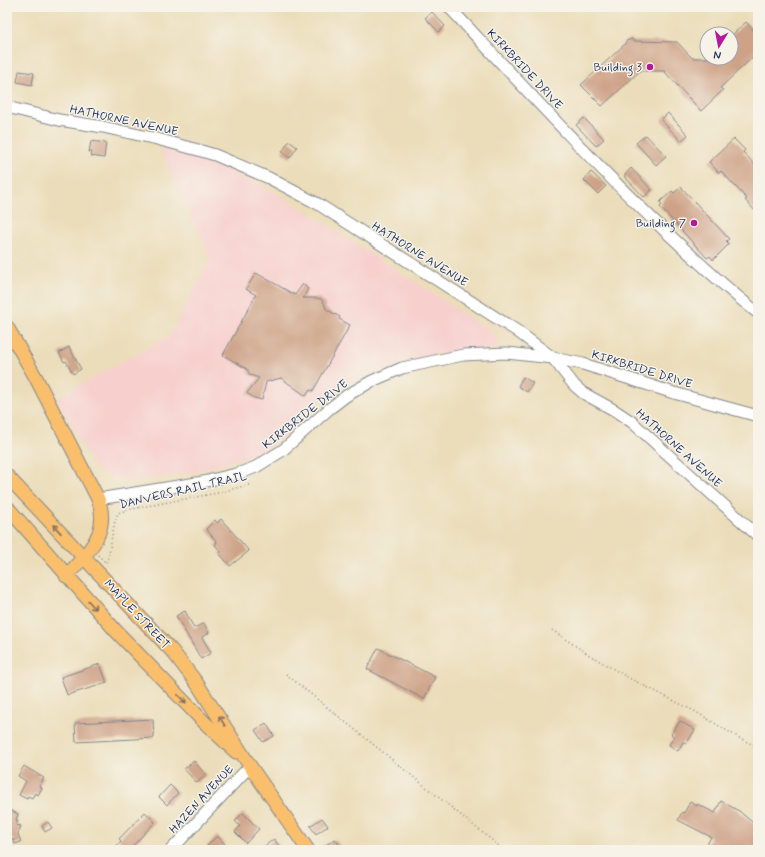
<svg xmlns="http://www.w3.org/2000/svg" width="765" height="857" viewBox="0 0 765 857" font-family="Mynerve,sans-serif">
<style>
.built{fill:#f7d0ce}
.building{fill:#cea287}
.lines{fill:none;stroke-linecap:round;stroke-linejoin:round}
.minor-casing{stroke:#83868c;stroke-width:13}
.major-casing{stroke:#83868c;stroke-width:15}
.path{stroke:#83868c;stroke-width:1.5;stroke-dasharray:1 3;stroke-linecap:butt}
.minor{stroke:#fff;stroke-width:11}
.major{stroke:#f9bf6d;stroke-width:13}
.oneway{stroke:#7f7065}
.poi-dot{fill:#b5179e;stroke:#f7f3e8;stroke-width:1.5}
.labels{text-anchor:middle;stroke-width:3;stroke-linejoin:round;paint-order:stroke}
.poi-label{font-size:12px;fill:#1b2f5e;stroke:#f7f3e8;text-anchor:end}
.street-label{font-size:12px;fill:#1b2f5e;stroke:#f7f3e8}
</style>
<rect width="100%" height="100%" fill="#f7f3e8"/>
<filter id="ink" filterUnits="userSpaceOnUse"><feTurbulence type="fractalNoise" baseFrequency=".025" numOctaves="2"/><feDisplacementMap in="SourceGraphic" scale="8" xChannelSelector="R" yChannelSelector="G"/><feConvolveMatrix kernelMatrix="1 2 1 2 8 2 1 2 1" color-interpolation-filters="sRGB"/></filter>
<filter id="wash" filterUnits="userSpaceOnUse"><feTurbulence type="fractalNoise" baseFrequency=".012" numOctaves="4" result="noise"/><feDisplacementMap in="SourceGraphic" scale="16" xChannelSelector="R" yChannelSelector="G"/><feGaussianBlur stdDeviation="0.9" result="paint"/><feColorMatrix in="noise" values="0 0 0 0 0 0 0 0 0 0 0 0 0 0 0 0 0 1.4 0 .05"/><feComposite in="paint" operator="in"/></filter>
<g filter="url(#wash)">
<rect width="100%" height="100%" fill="#ebddb9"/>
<path class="built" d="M 159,148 L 205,162 L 229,171 L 272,191 L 312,215 L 490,331 L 497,339 L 497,347 L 491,349 L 430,355 L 366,376 L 341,388 L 320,401 L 307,412 L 293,428 L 274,444 L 249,456 L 194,472 L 134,481 L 117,479 L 103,474 L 93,466 L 57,398 L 169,336 L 211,258 Z"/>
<g id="blocks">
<path class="building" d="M 432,12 L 445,26 L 439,32 L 425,18 Z
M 746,22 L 758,35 L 758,52 L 720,88 L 723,90 L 701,111 L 664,71 L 640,71 L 602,106 L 581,85 L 626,43 L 626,41 L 632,39 L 633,41 L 677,42 L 692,58 L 731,58 L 731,36 Z
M 19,71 L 34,73 L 32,85 L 17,82 Z
M 668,113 L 688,135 L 681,141 L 661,120 Z
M 584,118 L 604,139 L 596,146 L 576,125 Z
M 646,135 L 666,156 L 656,165 L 636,143 Z
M 734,139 L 745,150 L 743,152 L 758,168 L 758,214 L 745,200 L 747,199 L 721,171 L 719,173 L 709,162 Z
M 91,141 L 106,143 L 104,158 L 91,156 L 92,152 L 89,152 Z
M 289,141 L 297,147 L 290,158 L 282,152 Z
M 631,168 L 652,190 L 644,197 L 624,176 Z
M 591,172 L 606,186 L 598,194 L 584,180 Z
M 681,187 L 729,239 L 726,241 L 729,244 L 713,260 L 710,256 L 707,258 L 660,207 L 662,205 L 660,202 L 672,191 L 674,193 Z
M 256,273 L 295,295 L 303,284 L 308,289 L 303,298 L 316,298 L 321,299 L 324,303 L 326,309 L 340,317 L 339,319 L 350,325 L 313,391 L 310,390 L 306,396 L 281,378 L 266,382 L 262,400 L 254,398 L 247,393 L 259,378 L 250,375 L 247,369 L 223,355 L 256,295 L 246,289 Z
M 69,347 L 81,369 L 73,374 L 66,361 L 64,362 L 59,353 Z
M 523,377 L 533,383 L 527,392 L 518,386 Z
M 221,519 L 249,551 L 230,566 L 219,553 L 221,552 L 215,545 L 217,542 L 206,529 L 215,520 L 217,523 Z
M 185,611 L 194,628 L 204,623 L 209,633 L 202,637 L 211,653 L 201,659 L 176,616 Z
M 378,648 L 435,677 L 424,699 L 367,669 Z
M 100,664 L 107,683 L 67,695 L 61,677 Z
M 153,719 L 154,738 L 76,742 L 75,723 Z
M 680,721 L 695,730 L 686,744 L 683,742 L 678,751 L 669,745 L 674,737 L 671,734 Z
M 266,723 L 274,736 L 263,742 L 255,730 Z
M 194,761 L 206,775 L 197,783 L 184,769 Z
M 24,766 L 44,778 L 39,786 L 42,788 L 38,795 L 35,793 L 32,798 L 28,796 L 27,799 L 19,795 L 26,781 L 18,776 Z
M 170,785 L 178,793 L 167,805 L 159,797 Z
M 721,801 L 739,811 L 757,826 L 754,833 L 758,835 L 758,850 L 704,850 L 711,837 L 678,820 L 682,812 L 684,813 L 690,802 L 697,806 L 697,804 L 715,813 Z
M 7,809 L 18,814 L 16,820 L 18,821 L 16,825 L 21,826 L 18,834 L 21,842 L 15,844 L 13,839 L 7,837 Z
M 145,812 L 155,822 L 129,850 L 113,850 L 121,841 L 119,839 Z
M 243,813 L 259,829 L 246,843 L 235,832 L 240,826 L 235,821 Z
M 322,818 L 328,826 L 316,834 L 310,826 Z
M 48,822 L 52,828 L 45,832 L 42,826 Z
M 217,836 L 225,844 L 219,850 L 210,850 L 207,846 Z
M 274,839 L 282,850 L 259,850 Z
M 335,839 L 343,850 L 318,850 Z"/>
</g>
</g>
<g filter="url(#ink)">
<use href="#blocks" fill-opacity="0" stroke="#83868c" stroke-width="1"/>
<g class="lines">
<g class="minor-casing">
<path id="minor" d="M 449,7 C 519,82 588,158 663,229 C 694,258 724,287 758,313
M 7,107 L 59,120 L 103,127 L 157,139 L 198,150 L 215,155 L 269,178 L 318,204 L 517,331 L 553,358 L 574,385 L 583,393 L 614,410 L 632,422 L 758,536
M 98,499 L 203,482 L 240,473 L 256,467 L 283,450 L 329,409 L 346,396 L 372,381 L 402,368 L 463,355 L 507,353 L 553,358 L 583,364 L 674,393 L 758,416
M 171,850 L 250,766"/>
</g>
<g class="major-casing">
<path id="major" d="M 7,327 L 36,378 L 98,499 C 111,532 87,554 66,576
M 7,476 L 173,652 L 196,682 L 250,766 L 308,850
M 7,507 L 116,631 L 203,721 L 236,752"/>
</g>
<path class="path" d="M 98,555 L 106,563 C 112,547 111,529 118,513 L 126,510 L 217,493 L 252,484
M 552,630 L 586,653 L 629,678 L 696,712 L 741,739 L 758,747
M 286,674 L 504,850"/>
<use href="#minor" class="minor"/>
<use href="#major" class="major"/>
</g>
<defs><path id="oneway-shaft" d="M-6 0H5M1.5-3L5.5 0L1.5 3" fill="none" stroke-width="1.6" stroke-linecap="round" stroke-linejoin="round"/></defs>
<g class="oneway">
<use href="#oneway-shaft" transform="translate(57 529) rotate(-133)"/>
<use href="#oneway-shaft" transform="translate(92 605) rotate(48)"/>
<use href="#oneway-shaft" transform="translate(182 699) rotate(46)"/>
<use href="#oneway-shaft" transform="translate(222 721) rotate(-122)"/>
</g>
</g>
<g class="poi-dot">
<circle cx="650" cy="67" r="4"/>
<circle cx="694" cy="223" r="4"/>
</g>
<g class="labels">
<g class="poi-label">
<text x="642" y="71">Building 3</text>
<text x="686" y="227">Building 7</text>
</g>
<g class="street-label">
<text transform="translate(525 69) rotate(47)" y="4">KIRKBRIDE DRIVE</text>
<text transform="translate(124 120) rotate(12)" y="4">HATHORNE AVENUE</text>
<text transform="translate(420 254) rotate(32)" y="4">HATHORNE AVENUE</text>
<text transform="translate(642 369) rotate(17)" y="4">KIRKBRIDE DRIVE</text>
<text transform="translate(305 414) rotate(-38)" y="4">KIRKBRIDE DRIVE</text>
<text transform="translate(679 448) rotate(42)" y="4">HATHORNE AVENUE</text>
<text transform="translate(183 490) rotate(-13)" y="4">DANVERS RAIL TRAIL</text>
<text transform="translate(137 614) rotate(47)" y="4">MAPLE STREET</text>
<text transform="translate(201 799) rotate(-47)" y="4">HAZEN AVENUE</text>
</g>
</g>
<rect width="765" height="857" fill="none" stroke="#f7f3e8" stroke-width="24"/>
<g transform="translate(719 46) rotate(190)"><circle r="19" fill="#f7f3e8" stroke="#9fa5b1"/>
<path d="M0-3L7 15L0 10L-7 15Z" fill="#b5179e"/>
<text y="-6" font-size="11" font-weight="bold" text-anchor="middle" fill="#1b2f5e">N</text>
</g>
</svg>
